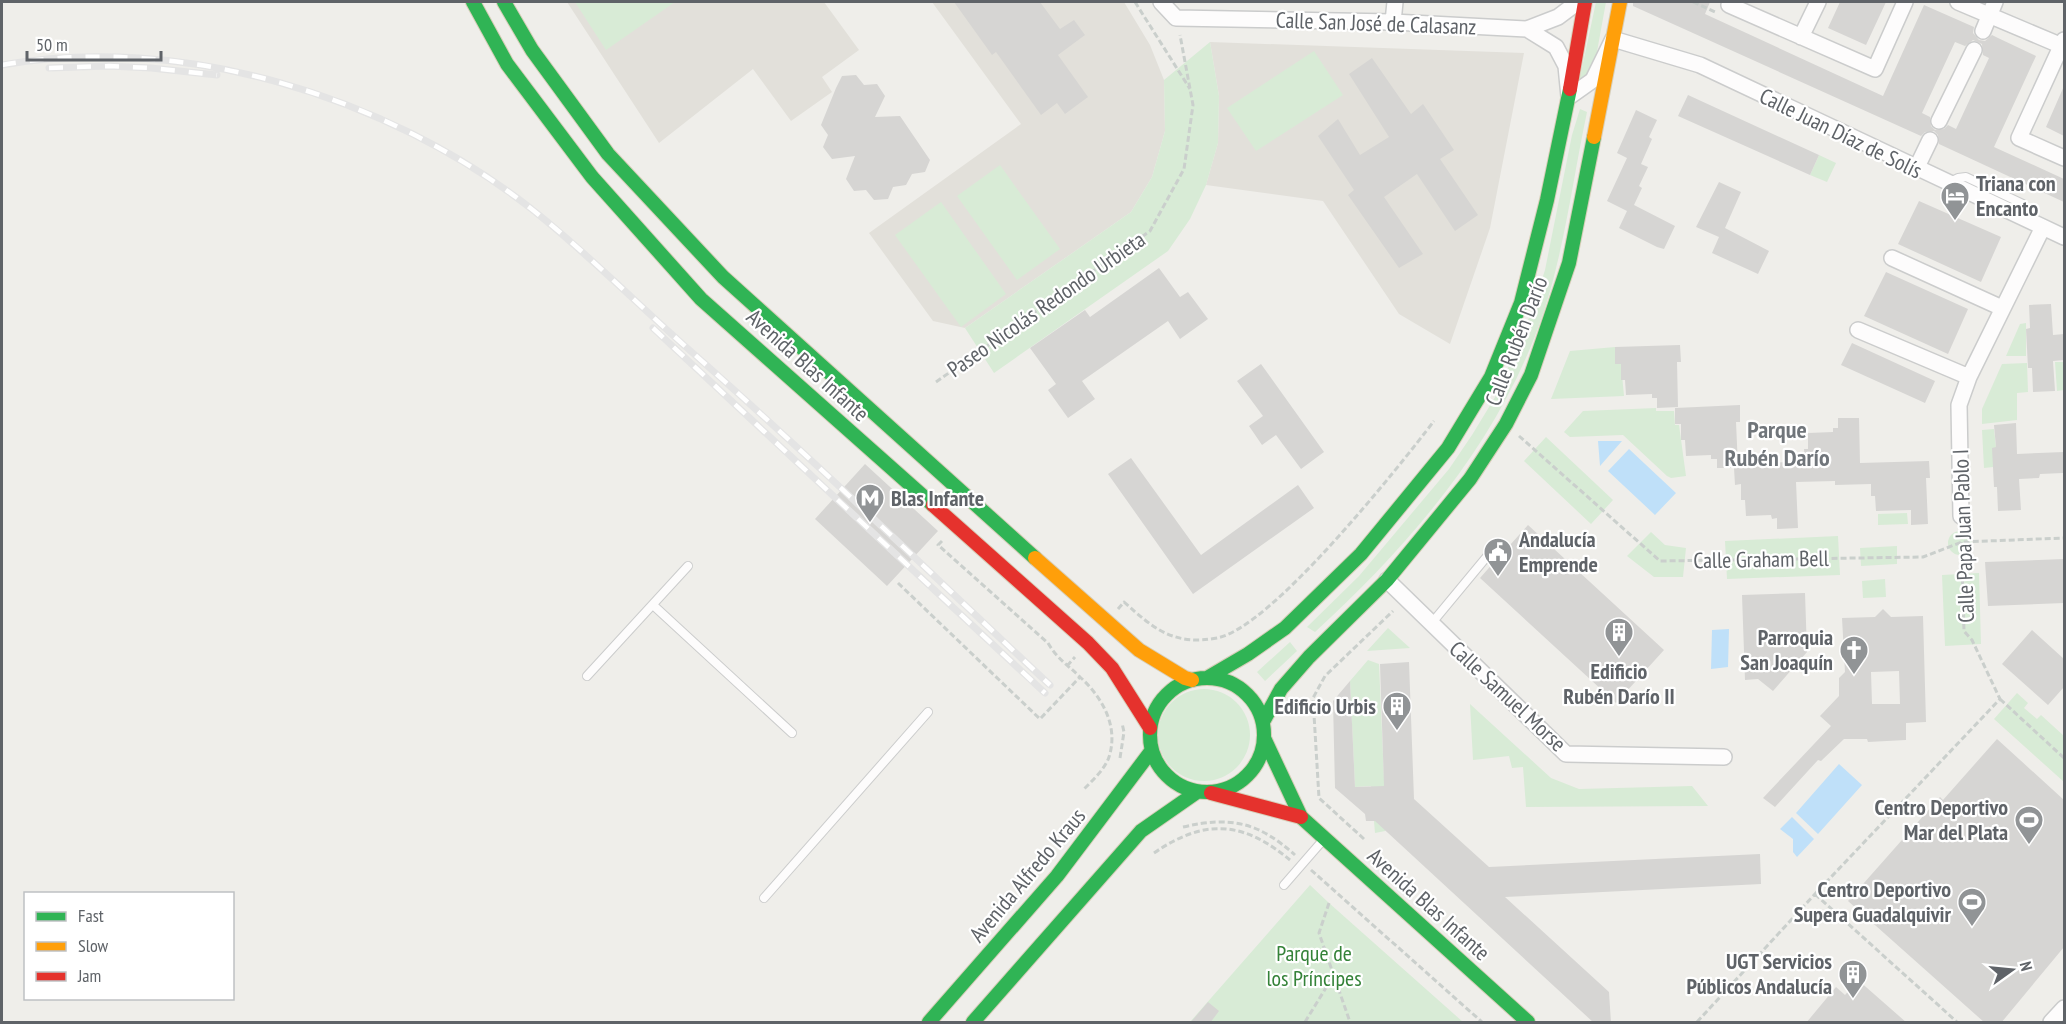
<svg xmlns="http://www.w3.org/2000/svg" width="2066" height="1024" viewBox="0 0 2066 1024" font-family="'PT Sans Narrow',sans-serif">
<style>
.education{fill:#e2e0da}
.green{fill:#d8ebd6}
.water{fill:#bfe0f9}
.building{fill:#d6d5d3;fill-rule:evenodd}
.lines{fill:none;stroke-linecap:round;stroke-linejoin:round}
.lane-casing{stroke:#cbcccc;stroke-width:10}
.street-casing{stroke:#cbcccc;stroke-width:18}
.fast-casing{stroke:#d7ceb8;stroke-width:16}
.slow-casing{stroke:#d7ceb8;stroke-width:16}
.jam-casing{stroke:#d7ceb8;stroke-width:16}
.path{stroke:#cacfcc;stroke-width:3;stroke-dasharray:6 3;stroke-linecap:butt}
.lane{stroke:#fdfcfc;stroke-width:8}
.street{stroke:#fdfcfc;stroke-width:15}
.fast{stroke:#30b455;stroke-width:14}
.slow{stroke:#ff9f0a;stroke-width:14}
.jam{stroke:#e5322d;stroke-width:14}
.rail-casing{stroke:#e4e4e4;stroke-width:7}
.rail{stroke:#fff;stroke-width:4.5;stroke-dasharray:14;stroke-linecap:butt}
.labels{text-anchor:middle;stroke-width:4.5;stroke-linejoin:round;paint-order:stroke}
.street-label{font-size:22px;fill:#5f6368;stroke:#fff}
.poi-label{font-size:22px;font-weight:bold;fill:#5f6368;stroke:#fff;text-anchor:end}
.park-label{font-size:22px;fill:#348238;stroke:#fff}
.neighbourhood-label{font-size:24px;font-weight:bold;fill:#70757a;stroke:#fff}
</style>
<rect width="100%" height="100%" fill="#efeeea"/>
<path class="education" d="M 567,2 L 824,2 L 859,50 L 822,77 L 832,92 L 791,121 L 753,69 L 659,143 Z
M 932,2 L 1124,2 L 1150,45 L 1164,80 L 1165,131 L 1152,177 L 1131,212 L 965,328 L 933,321 L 869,233 L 1021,124 Z
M 1210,42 L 1524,53 L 1490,228 L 1450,344 L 1399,314 L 1323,201 L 1206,185 L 1218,143 L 1219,96 Z"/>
<path class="green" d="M 575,2 L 675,2 L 606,50 Z
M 1596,2 L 1606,2 L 1594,68 L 1579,82 Z
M 1210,42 L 1219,96 L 1218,143 L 1206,185 L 1190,219 L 1168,251 L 994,373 L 965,328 L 1131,212 L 1152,177 L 1165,131 L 1164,80 Z
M 1314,51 L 1343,95 L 1256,151 L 1227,108 Z
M 1580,109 L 1587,112 C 1573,178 1565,246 1544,311 C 1502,438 1412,543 1315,632 L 1307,627 L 1359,576 L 1449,469 L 1472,435 L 1497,394 L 1531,313 L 1545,270 L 1572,135 Z
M 1819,155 L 1836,163 L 1827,182 L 1810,175 Z
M 1000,165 L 1060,249 L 1017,280 L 957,196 Z
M 941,202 L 1006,294 L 961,327 L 895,235 Z
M 2026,323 L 2026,356 L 2006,356 L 2020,324 Z
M 1615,347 L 1615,364 L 1621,364 L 1624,396 L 1551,399 L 1570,351 Z
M 2055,362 L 2064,362 L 2064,390 L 2057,391 Z
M 2027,363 L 2028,392 L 2017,393 L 2017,420 L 1982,424 L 1982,409 L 2002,364 Z
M 1656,408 L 1656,411 L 1674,411 L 1675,425 L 1679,425 L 1686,476 L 1671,478 L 1667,476 L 1623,435 L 1570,437 L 1564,432 L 1583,411 Z
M 1994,429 L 1996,447 L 1993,467 L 1984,468 L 1982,430 Z
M 1546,437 L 1613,500 L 1591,524 L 1524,461 Z
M 1907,513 L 1908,524 L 1878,525 L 1878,514 Z
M1948 543a12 12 0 1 1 24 0a12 12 0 1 1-24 0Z
M 1651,532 L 1665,545 L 1686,548 L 1683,577 L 1654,577 L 1627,556 Z
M 1838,536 L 1840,575 L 1727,579 L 1725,541 Z
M 1897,546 L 1897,564 L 1861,566 L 1860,548 Z
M 1979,573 L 1981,644 L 1945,646 L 1942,575 Z
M 1885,579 L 1886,597 L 1863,598 L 1862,581 Z
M 1388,628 L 1410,648 L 1367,651 Z
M 1290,642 L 1297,651 L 1265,681 L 1257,672 Z
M 1368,660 L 1379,664 L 1385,802 L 1390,823 L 1385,831 L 1375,833 L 1371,786 L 1355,787 L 1350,681 Z
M1158 735a46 46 0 1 1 92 0a46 46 0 1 1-92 0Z
M 2017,693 L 2028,703 L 2024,708 L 2037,719 L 2041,715 L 2064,736 L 2064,782 L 1994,719 Z
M 1470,704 L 1551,778 L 1579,789 L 1692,786 L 1708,806 L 1526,807 L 1523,767 L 1512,768 L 1509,756 L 1473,760 Z
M 1310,885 L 1329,903 L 1463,1022 L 1190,1022 Z"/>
<path class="water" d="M 1598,441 L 1622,441 L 1600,466 Z
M 1629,449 L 1676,493 L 1655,515 L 1608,471 Z
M 1729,629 L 1728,667 L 1711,669 L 1712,630 Z
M 1839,764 L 1862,785 L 1818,834 L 1796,813 Z
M 1792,817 L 1814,839 L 1797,857 L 1793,852 L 1793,839 L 1780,829 Z"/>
<path class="building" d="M 954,2 L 1040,2 L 1060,29 L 1074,20 L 1085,35 L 1058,55 L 1088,97 L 1065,114 L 1057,103 L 1041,115 L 996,52 L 992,55 Z
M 1633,2 L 1710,2 L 1705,14 L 1883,96 L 1924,5 L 1974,27 L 1973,33 L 1979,40 L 1985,41 L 1992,35 L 1998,38 L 2036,56 L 1994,147 L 2064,179 L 2064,202 L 1939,144 L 1938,135 L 1934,131 L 1925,132 L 1921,136 L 1633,6 ZM 1973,40 L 1982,44 L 1983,55 L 1989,58 L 1956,129 L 1948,125 L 1944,129 L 1935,130 L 1931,126 L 1930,117 L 1922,113 L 1955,42 L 1965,46 Z
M 1840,2 L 1886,2 L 1866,45 L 1828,28 Z
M 1372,58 L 1411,114 L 1423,104 L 1454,150 L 1440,159 L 1478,215 L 1455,231 L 1417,174 L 1384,197 L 1423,254 L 1399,268 L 1348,195 L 1354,190 L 1318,136 L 1338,119 L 1360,155 L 1389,137 L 1349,74 Z
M 856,75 L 864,85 L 877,84 L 885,96 L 875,117 L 900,116 L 930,160 L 925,172 L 912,174 L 906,185 L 893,187 L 888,199 L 874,200 L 866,190 L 854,191 L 846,179 L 855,156 L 832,159 L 823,147 L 828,135 L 821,125 L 836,88 L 842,76 Z
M 2064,86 L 2064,136 L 2046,127 Z
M 1688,95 L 1819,155 L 1810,175 L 1678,116 Z
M 1636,110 L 1657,120 L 1649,137 L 1652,139 L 1641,164 L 1648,167 L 1639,186 L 1642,188 L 1634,205 L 1675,226 L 1664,249 L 1657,247 L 1619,228 L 1627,211 L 1607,201 L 1627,158 L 1617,153 Z
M 1719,182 L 1741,192 L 1725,228 L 1769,251 L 1758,274 L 1712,253 L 1719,237 L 1696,227 Z
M 1919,201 L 2001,237 L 1981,282 L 1898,244 Z
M 1159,268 L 1180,297 L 1188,292 L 1208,319 L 1180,339 L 1168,321 L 1082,381 L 1095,399 L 1068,418 L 1048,390 L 1056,384 L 1030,348 L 1085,310 L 1090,317 Z
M 1886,272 L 1968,309 L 1948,354 L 1864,316 Z
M 2051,304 L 2053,335 L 2064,334 L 2064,360 L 2053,361 L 2055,391 L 2033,392 L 2032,368 L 2028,368 L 2026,329 L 2030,328 L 2029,305 Z
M 1852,343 L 1935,381 L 1925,403 L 1841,365 Z
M 1680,345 L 1681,362 L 1677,362 L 1678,407 L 1657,408 L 1657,398 L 1652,398 L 1652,394 L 1626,395 L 1625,380 L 1621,380 L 1621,364 L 1615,364 L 1615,347 Z
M 1261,364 L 1324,452 L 1301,469 L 1276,435 L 1262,445 L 1249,426 L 1263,416 L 1237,381 Z
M 1740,405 L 1740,422 L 1736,422 L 1738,467 L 1769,466 L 1770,463 L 1805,461 L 1804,449 L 1808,449 L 1808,433 L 1833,432 L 1833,428 L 1838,428 L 1838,418 L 1859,418 L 1860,463 L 1929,461 L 1930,478 L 1926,478 L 1928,524 L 1911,525 L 1911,510 L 1876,511 L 1875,496 L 1871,496 L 1871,484 L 1835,485 L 1835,481 L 1796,482 L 1798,528 L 1777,529 L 1777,518 L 1772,519 L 1771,515 L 1746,516 L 1745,500 L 1741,500 L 1741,484 L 1735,485 L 1734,468 L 1717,468 L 1717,459 L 1711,459 L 1711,455 L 1686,456 L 1685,440 L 1681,440 L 1681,424 L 1675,424 L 1675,408 Z
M 2016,423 L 2017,454 L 2064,452 L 2063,473 L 2040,474 L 2039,478 L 2019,479 L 2021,510 L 1998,511 L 1997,487 L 1994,487 L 1992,448 L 1996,447 L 1994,425 Z
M 1131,458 L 1201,555 L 1298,485 L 1314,508 L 1193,594 L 1108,474 Z
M 865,464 L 938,531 L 887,586 L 815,519 Z
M 1528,525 L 1664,650 L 1616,703 L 1480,578 L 1502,553 L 1510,554 L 1512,549 L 1510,545 Z
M 2064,559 L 2064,603 L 1988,606 L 1985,562 Z
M 1805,593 L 1807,652 L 1773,691 L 1758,679 L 1745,680 L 1742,595 Z
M 1883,609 L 1891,617 L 1923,616 L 1926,722 L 1906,723 L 1906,740 L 1868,742 L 1867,739 L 1844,739 L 1821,761 L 1818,760 L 1775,807 L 1763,798 L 1831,726 L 1820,716 L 1839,696 L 1839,678 L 1845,672 L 1842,618 L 1875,617 ZM 1899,671 L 1900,704 L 1872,704 L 1871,672 Z
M 2032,630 L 2064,659 L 2064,687 L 2048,705 L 2002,664 Z
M 1409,662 L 1414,799 L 1489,867 L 1760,854 L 1761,884 L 1505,897 L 1609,992 L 1611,1023 L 1594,1023 L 1375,821 L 1366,821 L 1365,814 L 1335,788 L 1333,701 L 1350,681 L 1355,787 L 1384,786 L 1380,664 Z
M 1997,739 L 2064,800 L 2064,947 L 2001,1023 L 1985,1023 L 1848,901 L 1940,797 L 1943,800 Z
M 1858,980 L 1907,1023 L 1806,1023 L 1836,987 L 1845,995 Z
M 1208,1002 L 1219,1011 L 1210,1023 L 1190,1023 Z"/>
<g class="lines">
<g class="lane-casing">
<path id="lane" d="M 1948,183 L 1958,178 L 1966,177 L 2023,204
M 653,605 L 792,733
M 1431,624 L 1489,554 L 1497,547 L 1504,546 L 1506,549
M 587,676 L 688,566
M 1284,885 L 1324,839
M 764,898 L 928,712"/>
</g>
<g class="street-casing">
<path id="street" d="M 1161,2 L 1176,18 L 1393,22 L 1527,29 L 1558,17 L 1578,2
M 1730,2 L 1729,5 L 1875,69 L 1905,2
M 1958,2 L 2062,46
M 1393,22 L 1395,2
M 1527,29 L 1556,47 L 1566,66 L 1569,97 L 1593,80 L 1613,39 L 1700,65 L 2064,237
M 1983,31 L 1995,2
M 1801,37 L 1818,2
M 2064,40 L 2019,138 L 2064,158
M 1939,121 L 1974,50
M 1916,169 L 1930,140
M 1892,258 L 2002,308
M 1858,330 L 1969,377
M 1961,516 L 1959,405 L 1969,377 L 2043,227
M 1387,580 L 1566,754 L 1724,757
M 2051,1022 L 2064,1008"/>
</g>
<g class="fast-casing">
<path id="fast" d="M 473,2 L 507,64 L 592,177 L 701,299 L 933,505
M 504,2 L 532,50 L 608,154 L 723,277 L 1035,558
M1150 735a57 57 0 1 1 114 0a57 57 0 1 1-114 0Z
M 1207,678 L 1248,654 L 1285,628 L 1361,554 L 1448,448 L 1491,377 L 1521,303 L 1547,200 L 1570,89
M 1263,722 L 1281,689 L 1309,657 L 1387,580 L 1470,479 L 1506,424 L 1531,375 L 1569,263 L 1594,137
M 1264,738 L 1301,817 L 1528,1022
M 929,1022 L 1057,876 L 1152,750
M 973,1022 L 1141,831 L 1197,792"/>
</g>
<g class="slow-casing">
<path id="slow" d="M 1594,137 L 1620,2
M 1035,558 L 1139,650 L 1185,678 L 1192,680"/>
</g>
<g class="jam-casing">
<path id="jam" d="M 1570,89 L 1585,2
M 933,505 L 1088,643 L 1112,668 L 1150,728
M 1211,793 L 1301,817"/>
</g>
<path class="path" d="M 1135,2 L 1190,89
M 1693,2 L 1715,12
M 936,382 L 1150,231 L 1184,169 L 1193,105 L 1180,35
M 1519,436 L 1660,561 L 1923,557 L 1962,542 L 2064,538
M 942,541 L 938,545 L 1048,643 C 1058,660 1067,664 1080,677 C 1102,697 1119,726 1109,757 C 1105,769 1092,781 1083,790
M 898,583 L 1040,719 L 1080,677
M 1118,609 L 1124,602 C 1154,629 1174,646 1217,638 C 1271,628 1398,468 1434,421
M 1067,666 L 1075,657
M 2000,699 L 2064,758
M 1120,758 L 1124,732 L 1122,723
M 1183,827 C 1231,816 1258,822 1295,855
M 1364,839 L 1319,798 L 1313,698 L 1325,676 L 1393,611
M 1154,853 C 1205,818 1243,821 1290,860
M 1311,870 L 1482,1022
M 1815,894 L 1957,1022
M 1329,903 L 1319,933 L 1350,1022
M 1305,1022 L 1332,978
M 1697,1022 L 1815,894 L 2000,699 L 1972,640 L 1964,631 L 1961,530"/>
<use href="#lane" class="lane"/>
<use href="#street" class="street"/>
<use href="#fast" class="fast"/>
<use href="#slow" class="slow"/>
<use href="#jam" class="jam"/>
<g class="rail-casing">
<path id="rail" d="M 2,65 C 181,33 386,96 529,207 C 584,250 633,300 686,347 C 810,456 929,572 1050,685
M 49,68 L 109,66 L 151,68 L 217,75
M 653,328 L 1045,693"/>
</g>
<use href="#rail" class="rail"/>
</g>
<defs>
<g id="hotel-pin" transform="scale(1.5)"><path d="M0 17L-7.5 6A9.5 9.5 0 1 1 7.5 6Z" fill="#919496" stroke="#fff"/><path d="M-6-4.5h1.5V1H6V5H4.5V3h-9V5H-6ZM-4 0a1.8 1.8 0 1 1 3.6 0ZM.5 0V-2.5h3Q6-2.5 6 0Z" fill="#fff"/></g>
<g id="metro-pin" transform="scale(1.5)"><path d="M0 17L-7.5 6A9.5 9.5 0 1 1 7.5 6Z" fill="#919496" stroke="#fff"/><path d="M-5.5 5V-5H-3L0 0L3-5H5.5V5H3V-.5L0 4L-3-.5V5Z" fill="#fff"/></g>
<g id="civic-pin" transform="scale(1.5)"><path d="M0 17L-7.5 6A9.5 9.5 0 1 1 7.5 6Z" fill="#919496" stroke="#fff"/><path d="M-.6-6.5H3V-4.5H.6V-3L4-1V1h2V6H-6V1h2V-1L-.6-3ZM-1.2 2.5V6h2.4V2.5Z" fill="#fff"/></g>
<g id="building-pin" transform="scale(1.5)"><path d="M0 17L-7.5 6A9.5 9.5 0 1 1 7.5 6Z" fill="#919496" stroke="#fff"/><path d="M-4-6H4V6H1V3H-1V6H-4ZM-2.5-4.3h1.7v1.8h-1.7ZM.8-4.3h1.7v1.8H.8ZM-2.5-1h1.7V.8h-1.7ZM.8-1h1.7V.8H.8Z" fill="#fff"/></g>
<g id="church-pin" transform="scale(1.5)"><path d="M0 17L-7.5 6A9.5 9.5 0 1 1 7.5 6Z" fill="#919496" stroke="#fff"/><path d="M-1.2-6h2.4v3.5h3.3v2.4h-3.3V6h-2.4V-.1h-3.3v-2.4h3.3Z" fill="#fff"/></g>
<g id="stadium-pin" transform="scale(1.5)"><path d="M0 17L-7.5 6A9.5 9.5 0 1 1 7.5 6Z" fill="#919496" stroke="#fff"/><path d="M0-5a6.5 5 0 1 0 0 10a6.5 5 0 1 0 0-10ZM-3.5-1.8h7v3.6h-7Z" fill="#fff"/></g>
</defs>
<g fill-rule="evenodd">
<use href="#hotel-pin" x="1955" y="196"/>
<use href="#metro-pin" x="870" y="498"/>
<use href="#civic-pin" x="1498" y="552"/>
<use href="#building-pin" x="1619" y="632"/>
<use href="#church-pin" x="1854" y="650"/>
<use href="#building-pin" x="1397" y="706"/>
<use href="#stadium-pin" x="2029" y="820"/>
<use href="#stadium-pin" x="1972" y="902"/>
<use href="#building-pin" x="1853" y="974"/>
</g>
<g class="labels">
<g class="street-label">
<text transform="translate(1376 23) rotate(2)" y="8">Calle San José de Calasanz</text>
<text transform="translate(1841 133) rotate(26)" y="8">Calle Juan Díaz de Solís</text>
<text transform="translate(1046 304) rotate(-35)" y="8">Paseo Nicolás Redondo Urbieta</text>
<text transform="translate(1516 341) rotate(-69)" y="8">Calle Rubén Darío</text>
<text transform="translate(808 365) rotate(42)" y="8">Avenida Blas Infante</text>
<text transform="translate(1963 536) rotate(-92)" y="8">Calle Papa Juan Pablo I</text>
<text transform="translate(1761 559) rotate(-1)" y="8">Calle Graham Bell</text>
<text transform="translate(1508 696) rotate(43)" y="8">Calle Samuel Morse</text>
<text transform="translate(1027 875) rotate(-50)" y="8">Avenida Alfredo Kraus</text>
<text transform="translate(1429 904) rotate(42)" y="8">Avenida Blas Infante</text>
</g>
<g class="poi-label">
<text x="1976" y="191" text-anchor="start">Triana con<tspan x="1976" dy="25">Encanto</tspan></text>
<text x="891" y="506" text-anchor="start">Blas Infante</text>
<text x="1519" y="547" text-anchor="start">Andalucía<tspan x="1519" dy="25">Emprende</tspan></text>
<text x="1833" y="645">Parroquia<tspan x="1833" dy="25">San Joaquín</tspan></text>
<text x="1619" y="679" text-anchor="middle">Edificio<tspan x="1619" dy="25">Rubén Darío II</tspan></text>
<text x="1376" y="714">Edificio Urbis</text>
<text x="2008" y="815">Centro Deportivo<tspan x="2008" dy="25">Mar del Plata</tspan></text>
<text x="1951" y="897">Centro Deportivo<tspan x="1951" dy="25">Supera Guadalquivir</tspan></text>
<text x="1832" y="969">UGT Servicios<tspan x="1832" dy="25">Públicos Andalucía</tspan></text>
</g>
<g class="park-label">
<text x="1314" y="961">Parque de<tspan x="1314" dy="25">los Príncipes</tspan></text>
</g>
<g class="neighbourhood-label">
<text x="1777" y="438">Parque<tspan x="1777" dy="28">Rubén Darío</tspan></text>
</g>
</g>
<rect width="2066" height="1024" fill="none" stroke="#5f6368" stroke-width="6"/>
<rect x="24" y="892" width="210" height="108" fill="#ffffff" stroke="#bfc1c3" stroke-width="1.5"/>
<rect x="36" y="912" width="30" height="9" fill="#30b455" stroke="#bfc1c3" stroke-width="1.5"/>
<text x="78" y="922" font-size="18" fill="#5f6368">Fast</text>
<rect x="36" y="942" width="30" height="9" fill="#ff9f0a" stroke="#bfc1c3" stroke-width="1.5"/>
<text x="78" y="952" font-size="18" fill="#5f6368">Slow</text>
<rect x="36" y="972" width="30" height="9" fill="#e5322d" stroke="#bfc1c3" stroke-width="1.5"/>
<text x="78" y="982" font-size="18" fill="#5f6368">Jam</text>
<g transform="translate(2012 970) rotate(75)" stroke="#ffffff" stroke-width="4.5" paint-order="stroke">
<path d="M0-4.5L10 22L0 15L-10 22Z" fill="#5f6368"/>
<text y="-9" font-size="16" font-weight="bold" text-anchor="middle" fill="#5f6368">N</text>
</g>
<path d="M27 51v9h134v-9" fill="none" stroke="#5f6368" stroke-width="3"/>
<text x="36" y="51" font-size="18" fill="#5f6368" stroke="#ffffff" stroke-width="4.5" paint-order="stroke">50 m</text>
</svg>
